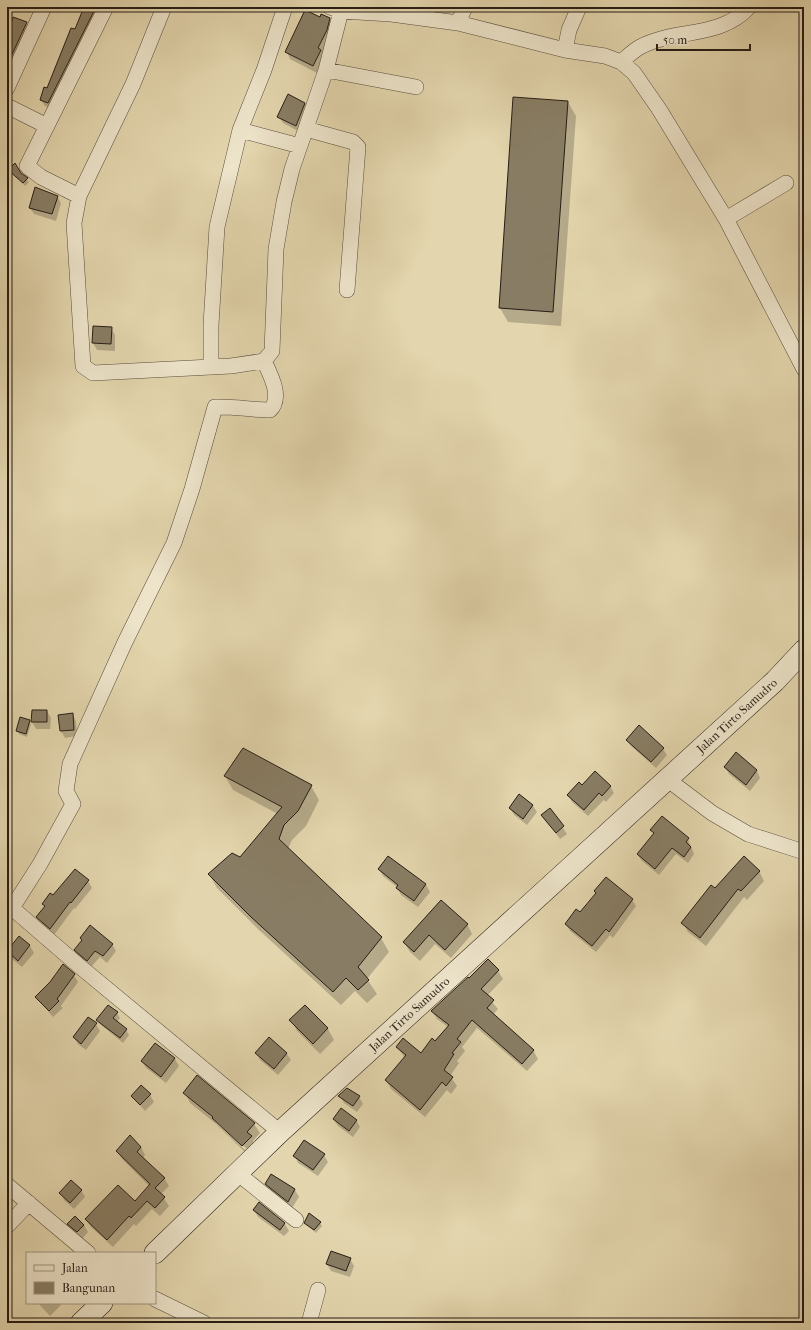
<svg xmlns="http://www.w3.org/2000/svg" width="811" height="1330" viewBox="0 0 811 1330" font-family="'IM FELL French Canon',serif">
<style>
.shadow{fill:#0003;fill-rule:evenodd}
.building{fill:#887d64;stroke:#261d15}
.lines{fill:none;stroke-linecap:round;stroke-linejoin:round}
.street-casing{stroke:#554b3b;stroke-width:16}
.secondary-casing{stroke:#261d15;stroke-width:22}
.street{stroke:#ede4ca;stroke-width:15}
.secondary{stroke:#ede4ca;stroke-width:21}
.labels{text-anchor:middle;stroke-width:3;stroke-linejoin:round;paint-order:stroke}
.street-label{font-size:12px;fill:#261d15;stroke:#ede4ca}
</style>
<rect width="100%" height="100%" fill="#e3d5ad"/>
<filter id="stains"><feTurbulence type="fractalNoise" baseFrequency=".005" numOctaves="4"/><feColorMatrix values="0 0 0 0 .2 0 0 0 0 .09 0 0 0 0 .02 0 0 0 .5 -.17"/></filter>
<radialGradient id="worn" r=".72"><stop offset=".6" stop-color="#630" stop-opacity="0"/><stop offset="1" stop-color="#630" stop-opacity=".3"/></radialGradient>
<path class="shadow" d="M 88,7 L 104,7 L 52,109 L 45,106 L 41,100 L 48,90 Z
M 321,18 L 329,19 L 333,26 L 330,37 L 322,54 L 324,58 L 317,73 L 290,59 L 287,52 Z
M 26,23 L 30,30 L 13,67 L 7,65 L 7,36 Z
M 514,98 L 568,102 L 576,116 L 561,326 L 508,322 L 500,308 Z
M 305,103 L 309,110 L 300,132 L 283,123 L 279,117 Z
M 10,170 L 20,174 L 29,182 L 25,186 Z
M 57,196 L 61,203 L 56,221 L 34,214 L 30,208 Z
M 94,327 L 111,328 L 115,335 L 115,351 L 97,350 L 93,343 Z
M 47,711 L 51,718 L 50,729 L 36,729 L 32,722 Z
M 72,714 L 76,721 L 77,736 L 65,738 L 61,731 Z
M 29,721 L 31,724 L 27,737 L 19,734 L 17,731 Z
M 627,740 L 663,749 L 667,755 L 656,768 L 631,746 Z
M 736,754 L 757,771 L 760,778 L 750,791 L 729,774 L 725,767 Z
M 225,776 L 311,786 L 319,800 L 306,826 L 292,840 L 288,849 L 381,938 L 389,952 L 367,979 L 377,994 L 367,1003 L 355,991 L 341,1005 L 260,931 L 217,888 L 209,874 L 240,858 L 278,814 L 233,790 Z
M 582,786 L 610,786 L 614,793 L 606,802 L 604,800 L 588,816 L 572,802 L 568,795 Z
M 520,796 L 533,806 L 537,812 L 527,825 L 514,815 L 510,808 Z
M 550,809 L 567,834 L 560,839 L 542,815 Z
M 652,830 L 688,839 L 694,854 L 688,863 L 676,854 L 659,875 L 642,861 L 638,855 L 654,834 Z
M 388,857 L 426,885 L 430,892 L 418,907 L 401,895 L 397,887 L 383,876 L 379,869 Z
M 75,870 L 88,881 L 92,888 L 75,909 L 74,908 L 54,935 L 42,924 L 38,917 L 45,907 L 43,904 L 53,897 Z
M 759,871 L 764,881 L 747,900 L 744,897 L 706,946 L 688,932 L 683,923 L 715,889 Z
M 632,900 L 636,906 L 613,938 L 610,935 L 596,952 L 570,931 L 566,924 L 580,914 Z
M 441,901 L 467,924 L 472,934 L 451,958 L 435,944 L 420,961 L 410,952 L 404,942 Z
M 19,937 L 30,946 L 34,953 L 22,967 L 12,959 L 8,952 Z
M 81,938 L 112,944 L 116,951 L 107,963 L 100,957 L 91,967 L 79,957 L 75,950 L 82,941 Z
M 63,965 L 74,975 L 78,982 L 61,1006 L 63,1008 L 53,1017 L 36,997 L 50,983 Z
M 498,971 L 503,979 L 487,996 L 498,1009 L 493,1015 L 533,1050 L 538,1059 L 527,1071 L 477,1028 L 462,1047 L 465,1051 L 457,1061 L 459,1063 L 450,1076 L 457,1086 L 451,1094 L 447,1090 L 425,1117 L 391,1089 L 386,1080 L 405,1058 L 397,1047 L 421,1054 L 448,1027 L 437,1019 L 432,1011 Z
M 305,1006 L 328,1029 L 334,1040 L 320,1054 L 297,1031 L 291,1020 Z
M 117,1013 L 120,1018 L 117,1022 L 126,1030 L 129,1035 L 123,1043 L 101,1025 L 98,1020 Z
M 88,1018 L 96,1024 L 100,1031 L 86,1050 L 78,1044 L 74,1037 Z
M 269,1038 L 287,1054 L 291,1060 L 278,1075 L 260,1060 L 256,1053 Z
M 155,1044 L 175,1059 L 179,1066 L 166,1083 L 146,1068 L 142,1061 Z
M 185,1093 L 254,1124 L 260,1133 L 253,1141 L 256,1146 L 248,1155 L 216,1124 L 190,1103 ZM 213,1118 L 247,1149 L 245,1150 L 216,1123 Z
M 150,1095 L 154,1102 L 145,1111 L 132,1096 Z
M 340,1096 L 359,1097 L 363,1104 L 357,1112 L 344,1103 Z
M 334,1120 L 356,1120 L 360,1127 L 353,1137 L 338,1126 Z
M 141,1147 L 145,1155 L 143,1158 L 164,1178 L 169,1186 L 161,1194 L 169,1206 L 160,1216 L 152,1209 L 136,1226 L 134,1224 L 113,1247 L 91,1227 L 86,1219 L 135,1202 L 149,1186 L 122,1159 L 117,1151 Z
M 324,1155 L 328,1162 L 318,1176 L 298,1163 L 295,1156 Z
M 272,1176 L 295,1190 L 299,1197 L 292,1208 L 270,1191 L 266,1184 Z
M 81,1190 L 85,1197 L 74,1209 L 64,1200 L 61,1193 Z
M 259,1204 L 285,1224 L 289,1231 L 284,1236 L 258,1217 L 254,1210 Z
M 75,1217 L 84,1225 L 88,1232 L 82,1239 L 72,1231 L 68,1224 Z
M 305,1223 L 320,1223 L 322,1226 L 316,1233 Z
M 350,1259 L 354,1266 L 350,1277 L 331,1271 L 327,1264 Z
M 38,1303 L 59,1303 L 61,1305 L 50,1316 Z"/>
<path class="building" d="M 84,7 L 96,7 L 48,103 L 40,100 L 44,87 L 47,88 L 71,28 L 75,29 Z
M 305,10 L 320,17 L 321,14 L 330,18 L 327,30 L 318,48 L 321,50 L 313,66 L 285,52 Z
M 13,17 L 27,22 L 9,61 L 7,60 L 7,33 Z
M 288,94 L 305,103 L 296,126 L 277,117 Z
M 513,97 L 568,101 L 553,312 L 499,308 Z
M 15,163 L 21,173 L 28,178 L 23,183 L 8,170 Z
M 35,187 L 58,196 L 52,214 L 29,208 Z
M 93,326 L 112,327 L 111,344 L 92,343 Z
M 32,710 L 47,710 L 47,722 L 31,722 Z
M 73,713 L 74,730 L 60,731 L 58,715 Z
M 20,717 L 30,720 L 26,734 L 16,731 Z
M 639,725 L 664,748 L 651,762 L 626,740 Z
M 243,748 L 312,785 L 298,811 L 284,825 L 279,839 L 382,937 L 358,967 L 369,980 L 358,990 L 346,978 L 333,992 L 251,917 L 208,874 L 232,853 L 240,857 L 282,807 L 224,776 Z
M 736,752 L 757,770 L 746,785 L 724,767 Z
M 595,771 L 611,786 L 602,796 L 599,793 L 584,810 L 567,795 L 579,782 L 582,785 Z
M 519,794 L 533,805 L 523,819 L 509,808 Z
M 550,808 L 564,826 L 556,833 L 541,815 Z
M 662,816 L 689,838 L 686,842 L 691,847 L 684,857 L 672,848 L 655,869 L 637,854 L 654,833 L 650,830 Z
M 388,856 L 426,884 L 414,901 L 396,888 L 398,885 L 378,869 Z
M 744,856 L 760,871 L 741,891 L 738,889 L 700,938 L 681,923 L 711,885 L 715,888 Z
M 75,869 L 89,880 L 71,903 L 70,902 L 50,929 L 36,917 L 45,906 L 42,904 L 50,893 L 53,895 Z
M 606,877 L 633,899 L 609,932 L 606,929 L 592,946 L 565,924 L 576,909 L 580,912 L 596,893 L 594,891 Z
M 441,900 L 468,924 L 445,950 L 429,935 L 414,952 L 403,942 Z
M 90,925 L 113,944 L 103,956 L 95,951 L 87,961 L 74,950 L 82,940 L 80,938 Z
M 19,936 L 30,945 L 18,961 L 7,951 Z
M 488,959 L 499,970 L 481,989 L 494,1000 L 487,1008 L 534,1050 L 522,1064 L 472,1020 L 457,1039 L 461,1042 L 452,1053 L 454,1054 L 444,1070 L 453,1077 L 446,1086 L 442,1082 L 420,1110 L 385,1080 L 406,1055 L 396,1047 L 403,1038 L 421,1053 L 432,1038 L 435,1041 L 449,1025 L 431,1011 L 468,977 L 469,978 Z
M 63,964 L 75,974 L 57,999 L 59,1001 L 49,1011 L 35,997 L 50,982 Z
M 108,1005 L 118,1012 L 113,1018 L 127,1029 L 120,1038 L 96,1020 Z
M 305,1005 L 328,1028 L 313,1044 L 289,1020 Z
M 88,1017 L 97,1023 L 81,1044 L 73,1037 Z
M 269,1037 L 287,1053 L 274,1069 L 255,1053 Z
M 155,1043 L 175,1058 L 161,1077 L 141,1061 Z
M 197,1075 L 255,1123 L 247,1132 L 252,1136 L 242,1146 L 212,1118 L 213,1117 L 183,1093 Z
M 141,1085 L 151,1094 L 140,1105 L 131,1096 Z
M 347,1088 L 360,1096 L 353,1106 L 338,1096 Z
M 341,1108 L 357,1120 L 349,1131 L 333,1119 Z
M 130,1135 L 141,1147 L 137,1152 L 165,1178 L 155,1188 L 165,1197 L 155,1208 L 147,1201 L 131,1218 L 129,1216 L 107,1240 L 85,1219 L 118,1185 L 135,1201 L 150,1184 L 116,1151 Z
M 304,1140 L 325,1154 L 313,1170 L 293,1156 Z
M 271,1174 L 295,1189 L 288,1202 L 265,1184 Z
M 71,1180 L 82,1190 L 70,1203 L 59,1193 Z
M 259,1202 L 285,1223 L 280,1230 L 253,1210 Z
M 309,1213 L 321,1222 L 314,1230 L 304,1223 Z
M 75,1216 L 84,1225 L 77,1232 L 67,1224 Z
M 331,1251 L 351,1258 L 346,1271 L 326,1264 Z"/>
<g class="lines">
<g class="street-casing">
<path id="street" d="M 164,7 L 133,84 L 79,196 L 74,223 L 83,366 L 93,373 L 231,366 L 264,361 L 272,351 L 276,249 L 284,202 L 292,169 L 326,70 L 341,11
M 330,7 L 341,11 L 391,14 L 458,23 L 565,50 L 605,56 L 621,62 L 634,73 L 659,109 L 726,219 L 804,369
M 458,23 L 465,7
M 565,50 L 569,30 L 579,7
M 621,62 C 627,57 633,51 640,47 C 675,28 720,39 749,7
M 326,70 L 416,87
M 7,88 L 44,7
M 7,106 L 47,126
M 306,129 L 353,142 L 358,147 L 347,290
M 240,130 L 264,70 L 285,7
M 79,196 L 41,177 L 27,166 L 106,7
M 726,219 L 786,183
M 264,361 C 270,374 283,397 270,410 C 251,410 233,406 215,407 L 192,489 L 174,543 L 125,642 L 70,764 L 66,791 L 73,804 L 40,864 L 12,908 L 78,965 L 280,1132
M 211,367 L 211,325 L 217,227 L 240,130 L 300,146
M 667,779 L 712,813 L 748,834 L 804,852
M 237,1173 L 296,1220
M 7,1185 L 88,1253
M 7,1226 L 29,1203
M 155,1299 L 204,1323
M 309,1323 L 318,1290"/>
</g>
<g class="secondary-casing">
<g id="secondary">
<path id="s1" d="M 155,1253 L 280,1132 L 775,681 L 804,650"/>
<path d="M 81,1323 L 102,1303"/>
</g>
</g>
<use href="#street" class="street"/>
<use href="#secondary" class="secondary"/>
</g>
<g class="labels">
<g class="street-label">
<text dy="4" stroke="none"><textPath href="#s1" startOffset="792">Jalan Tirto Samudro</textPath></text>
<text dy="4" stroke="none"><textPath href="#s1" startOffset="349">Jalan Tirto Samudro</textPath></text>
</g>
</g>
<rect width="811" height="1330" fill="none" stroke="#e3d5ad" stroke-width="24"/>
<rect x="8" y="8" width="795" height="1314" fill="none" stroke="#261d15" stroke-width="2"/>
<rect x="12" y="12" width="787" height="1306" fill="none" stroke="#261d15"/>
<rect x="26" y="1252" width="130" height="52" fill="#ede4ca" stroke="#9d9482"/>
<rect x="34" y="1265" width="20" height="6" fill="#ede4ca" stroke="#9d9482"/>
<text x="62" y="1272" font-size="12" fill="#261d15">Jalan</text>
<rect x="34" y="1282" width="20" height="12" fill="#887d64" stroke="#9d9482"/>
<text x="62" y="1292" font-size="12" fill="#261d15">Bangunan</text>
<path d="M657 44v6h93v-6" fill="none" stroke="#261d15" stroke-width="2"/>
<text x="663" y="44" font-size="12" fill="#261d15" stroke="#ede4ca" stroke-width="3" paint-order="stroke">50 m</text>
<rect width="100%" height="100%" filter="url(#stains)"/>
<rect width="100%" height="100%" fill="url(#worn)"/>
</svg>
